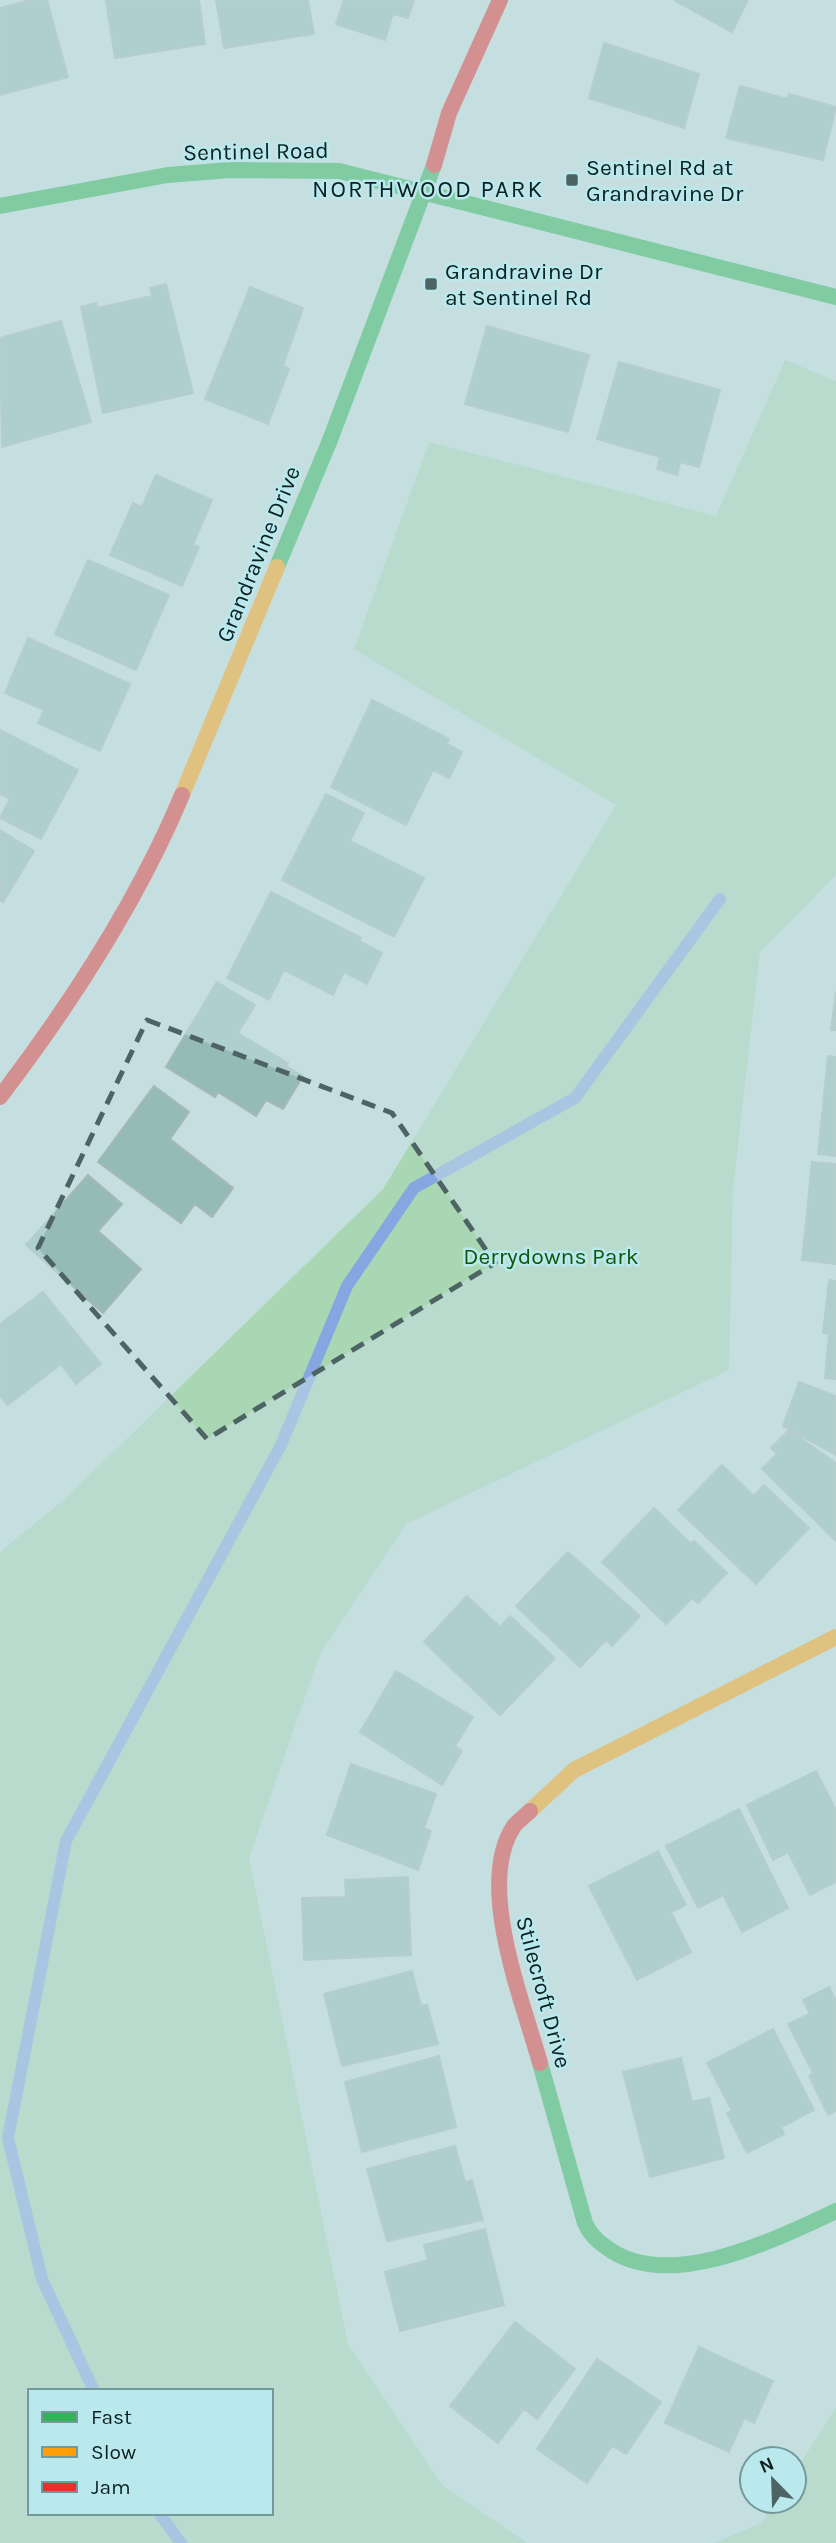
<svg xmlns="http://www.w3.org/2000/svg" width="836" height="2543" viewBox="0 0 836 2543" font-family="Karla,sans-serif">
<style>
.green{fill:#aad7b3;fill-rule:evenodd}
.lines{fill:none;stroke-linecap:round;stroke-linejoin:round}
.stream{stroke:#85a7e1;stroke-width:12}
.building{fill:#95bbb6;stroke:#a5b8b6;stroke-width:2}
.fast{stroke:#30b455;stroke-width:16}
.slow{stroke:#ff9f0a;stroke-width:16}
.jam{stroke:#e5322d;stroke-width:16}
.marked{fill:none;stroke:#4d6364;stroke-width:5;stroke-dasharray:14 9;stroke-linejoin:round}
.poi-dot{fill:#4d6364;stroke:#b9e9ed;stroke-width:2.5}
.labels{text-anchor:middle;stroke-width:5;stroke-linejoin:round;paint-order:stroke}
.street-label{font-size:23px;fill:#0d2021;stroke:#b9e9ed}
.poi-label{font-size:23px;fill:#0d2021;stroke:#b9e9ed;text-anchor:start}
.park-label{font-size:23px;fill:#0f5809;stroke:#b9e9ed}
.neighbourhood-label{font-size:24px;letter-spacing:2px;fill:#0d2021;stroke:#b9e9ed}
</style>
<rect width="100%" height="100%" fill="#c5dfe1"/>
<path class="green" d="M 785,360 L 836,381 L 836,875 L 760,952 L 733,1189 L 729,1370 L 406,1524 L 320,1654 L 249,1858 L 348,2344 L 442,2485 L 527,2543 L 0,2543 L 0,1552 L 66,1498 L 383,1189 L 616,805 L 354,649 L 429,442 L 716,516 ZM 30,2391 L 271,2391 L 271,2513 L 30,2513 Z
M 836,2408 L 836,2543 L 715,2543 L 761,2523 L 776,2501 L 794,2501 L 794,2473 Z"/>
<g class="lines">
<path class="stream" d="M 94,2391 L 42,2279 L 8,2138 L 66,1841 L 281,1445 L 347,1286 L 414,1188 L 575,1098 L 720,899
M 159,2513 L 181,2543"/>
</g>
<path class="building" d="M 29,0 L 47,0 L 68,77 L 0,95 L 0,8 Z
M 106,0 L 199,0 L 205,44 L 115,58 Z
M 216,0 L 308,0 L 314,34 L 224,48 Z
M 344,0 L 414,0 L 408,18 L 393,14 L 385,40 L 336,24 Z
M 674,0 L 748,0 L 732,32 Z
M 604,43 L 699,74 L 684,128 L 589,98 Z
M 740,86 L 787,99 L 789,94 L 836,107 L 823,160 L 726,138 Z
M 166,284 L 193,393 L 103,413 L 81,307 L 96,303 L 97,308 L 152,296 L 150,288 Z
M 250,287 L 303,308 L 283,366 L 289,369 L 268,424 L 205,399 Z
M 61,321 L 91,422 L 2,447 L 0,338 Z
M 487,326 L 589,355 L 568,432 L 465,404 Z
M 619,362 L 720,390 L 699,467 L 680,462 L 677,475 L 657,469 L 660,457 L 597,439 Z
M 156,475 L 212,500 L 193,545 L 199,547 L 182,586 L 110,555 L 133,503 L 142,507 Z
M 88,560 L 169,595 L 136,670 L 55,634 Z
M 28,638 L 130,684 L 100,751 L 38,723 L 44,710 L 5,693 Z
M 372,700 L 449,739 L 447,744 L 462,752 L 449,778 L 433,770 L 406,825 L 331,787 Z
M 0,730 L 78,770 L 41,839 L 0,818 L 10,799 L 0,794 Z
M 326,794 L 364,813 L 350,841 L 424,878 L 394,937 L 282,880 Z
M 0,830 L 34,851 L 3,902 L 0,900 Z
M 271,892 L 361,938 L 359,941 L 382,953 L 367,984 L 344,972 L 333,995 L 284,970 L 269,1000 L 227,978 Z
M 217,982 L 255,1005 L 238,1033 L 288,1063 L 286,1066 L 303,1076 L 283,1109 L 266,1100 L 256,1116 L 218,1092 L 215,1097 L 166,1067 Z
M 836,992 L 836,1030 L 831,1030 Z
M 828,1056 L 836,1057 L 836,1156 L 818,1154 Z
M 154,1086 L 189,1112 L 170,1139 L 233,1188 L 212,1217 L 195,1204 L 181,1223 L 98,1162 Z
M 812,1162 L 836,1164 L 836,1264 L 802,1260 Z
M 88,1175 L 122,1204 L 98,1231 L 141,1269 L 103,1313 L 26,1245 Z
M 829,1280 L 836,1281 L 836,1379 L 825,1378 L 829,1334 L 823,1333 Z
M 43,1292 L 101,1364 L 76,1384 L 61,1364 L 8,1405 L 0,1396 L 0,1324 Z
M 799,1382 L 836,1396 L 836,1455 L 783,1426 Z
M 789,1430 L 836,1463 L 836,1541 L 762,1469 L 777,1454 L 771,1448 Z
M 722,1465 L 754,1496 L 764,1485 L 809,1528 L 756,1584 L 678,1510 Z
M 654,1508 L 691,1544 L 694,1541 L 727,1573 L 698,1603 L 692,1598 L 666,1624 L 602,1562 Z
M 568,1552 L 640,1616 L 612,1646 L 606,1640 L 580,1667 L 516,1606 Z
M 467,1596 L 500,1627 L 510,1616 L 555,1658 L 500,1715 L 424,1642 Z
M 396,1671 L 473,1717 L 455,1746 L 462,1751 L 442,1785 L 360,1732 Z
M 351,1764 L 436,1794 L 424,1828 L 431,1831 L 418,1870 L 327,1835 Z
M 816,1771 L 836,1810 L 836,1882 L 810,1895 L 788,1852 L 773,1860 L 747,1805 Z
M 739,1809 L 788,1908 L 742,1932 L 723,1895 L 698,1908 L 666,1846 Z
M 658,1851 L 686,1905 L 671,1912 L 691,1952 L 637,1980 L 589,1886 Z
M 408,1877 L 411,1955 L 304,1960 L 302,1898 L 346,1897 L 345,1880 Z
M 412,1971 L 421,2006 L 427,2005 L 438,2044 L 342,2066 L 324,1994 Z
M 829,1987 L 836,2001 L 836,2111 L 828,2115 L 809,2076 L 813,2073 L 788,2024 L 810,2014 L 803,2000 Z
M 773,2029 L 814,2110 L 781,2127 L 784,2134 L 747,2153 L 727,2113 L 732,2111 L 707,2063 Z
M 439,2056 L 456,2127 L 362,2152 L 345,2082 Z
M 681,2058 L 692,2102 L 709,2098 L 724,2158 L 650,2177 L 623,2072 Z
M 455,2146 L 465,2182 L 472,2180 L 483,2220 L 387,2241 L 367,2169 Z
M 485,2229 L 504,2305 L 400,2331 L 385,2272 L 428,2260 L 424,2245 Z
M 515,2322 L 575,2369 L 537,2419 L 524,2409 L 498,2443 L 450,2406 Z
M 699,2347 L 773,2381 L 754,2423 L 744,2418 L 729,2452 L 665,2423 Z
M 597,2359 L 661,2402 L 626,2454 L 612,2446 L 587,2483 L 537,2449 Z"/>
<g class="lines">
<path class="fast" d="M 0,206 L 168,175 L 230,170 L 339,171 L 836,297
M 277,567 L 330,440 L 434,165
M 540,2063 L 585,2223 C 590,2234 596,2240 606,2247 C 667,2294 776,2239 836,2211"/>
<path class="slow" d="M 182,795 L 277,567
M 530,1811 L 574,1770 L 836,1637"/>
<path class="jam" d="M 434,165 L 449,113 L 500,0
M 0,1097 C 70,1005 137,903 182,795
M 530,1811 C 525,1816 518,1821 514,1826 C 475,1884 523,2001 540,2063"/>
</g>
<path d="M0 0H836V2543H0ZM 147,1020 L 392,1113 L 495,1263 L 207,1439 L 38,1248 Z" fill="#c5dfe1" fill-opacity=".55" fill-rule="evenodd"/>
<path class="marked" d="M 147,1020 L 392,1113 L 495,1263 L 207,1439 L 38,1248 Z"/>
<g class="poi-dot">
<rect x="565" y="173" width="14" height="14" rx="3.5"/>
<rect x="424" y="277" width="14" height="14" rx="3.5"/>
</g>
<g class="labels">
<g class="street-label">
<text transform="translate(256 151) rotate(-1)" y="8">Sentinel Road</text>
<text transform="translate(258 554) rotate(-68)" y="8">Grandravine Drive</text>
<text transform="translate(544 1992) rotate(75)" y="8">Stilecroft Drive</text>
</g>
<g class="poi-label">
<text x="586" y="175">Sentinel Rd at<tspan x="586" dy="26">Grandravine Dr</tspan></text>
<text x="445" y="279">Grandravine Dr<tspan x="445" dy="26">at Sentinel Rd</tspan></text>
</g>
<g class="park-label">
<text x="551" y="1264">Derrydowns Park</text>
</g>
<g class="neighbourhood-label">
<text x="428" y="197">NORTHWOOD PARK</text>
</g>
</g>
<rect x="28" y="2389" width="245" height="126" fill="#b9e9ed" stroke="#74999b" stroke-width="2"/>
<rect x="42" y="2412" width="35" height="10" fill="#30b455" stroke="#74999b" stroke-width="2"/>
<text x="91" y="2424" font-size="21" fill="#0d2021">Fast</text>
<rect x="42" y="2447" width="35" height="10" fill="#ff9f0a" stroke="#74999b" stroke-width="2"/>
<text x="91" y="2459" font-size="21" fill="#0d2021">Slow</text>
<rect x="42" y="2482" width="35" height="10" fill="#e5322d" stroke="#74999b" stroke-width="2"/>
<text x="91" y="2494" font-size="21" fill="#0d2021">Jam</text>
<g transform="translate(773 2480) rotate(337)"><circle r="33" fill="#b9e9ed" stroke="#74999b" stroke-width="2"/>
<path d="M0-5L12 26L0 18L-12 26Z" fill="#4d6364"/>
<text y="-10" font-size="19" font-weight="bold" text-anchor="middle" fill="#0d2021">N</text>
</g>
</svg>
